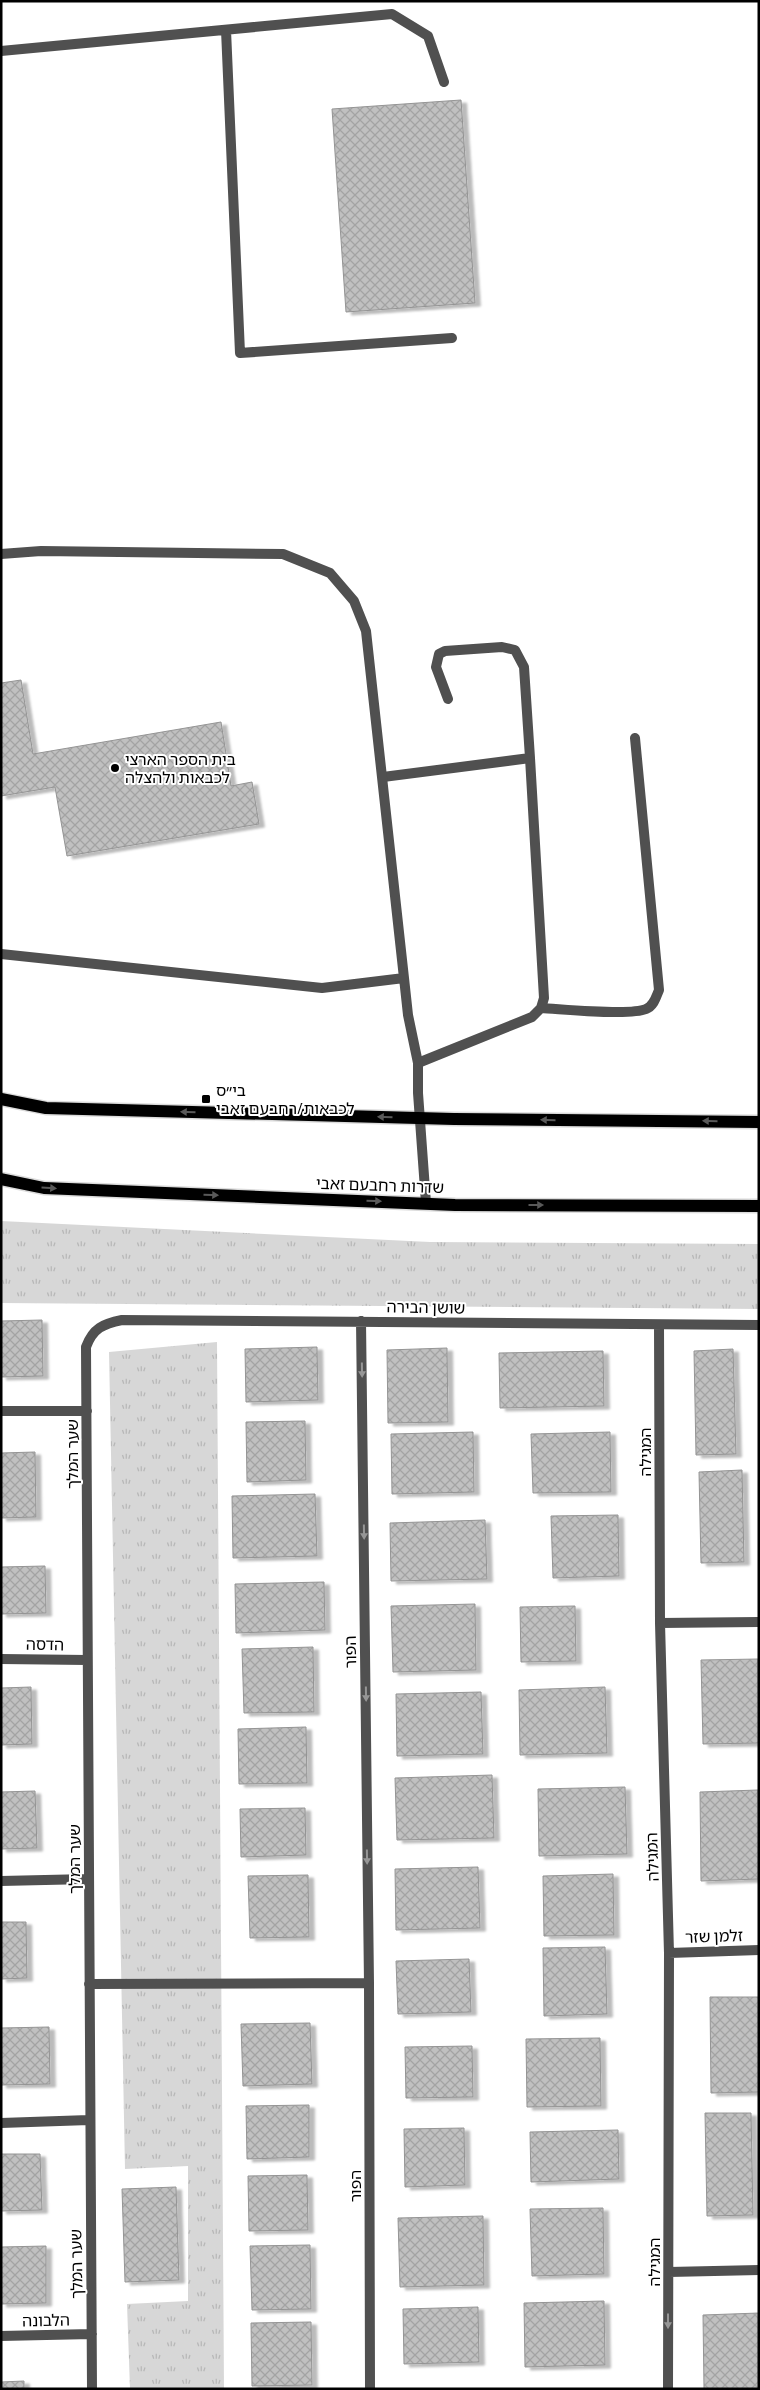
<svg xmlns="http://www.w3.org/2000/svg" width="760" height="2390" viewBox="0 0 760 2390" font-family="Barlow,'Noto Sans Hebrew',sans-serif">
<style>
.park{fill:url(#park-tufts)}
.building{fill:url(#building-cross-hatch);stroke:#949494;filter:url(#shadow)}
.lines{fill:none;stroke-linecap:round;stroke-linejoin:round}
.primary-casing{stroke:#dbdbdb;stroke-width:15}
.service{stroke:#505050;stroke-width:10}
.minor{stroke:#505050;stroke-width:10}
.primary{stroke:#000;stroke-width:12}
.oneway{fill:#595959}
.oneway2{fill:#969696}
.poi-dot{fill:#000;stroke:#fff;stroke-width:2}
.labels{text-anchor:middle;stroke-width:4;stroke-linejoin:round;paint-order:stroke}
.poi-label{font-size:16px;fill:#000;stroke:#fff;text-anchor:start}
.street-label{font-size:16px;fill:#000;stroke:#fff}
</style>
<defs>
<pattern id="park-tufts" width="24" height="20" patternUnits="userSpaceOnUse" patternTransform="scale(1.25)"><rect width="24" height="20" fill="#d7d7d7"/><path d="M3 7l-1-3M5 7V3M7 7l1-3M15 17l-1-3M17 17v-4M19 17l1-3" fill="none" stroke="#b7b7b7"/></pattern>
<pattern id="building-cross-hatch" width="8" height="8" patternUnits="userSpaceOnUse" patternTransform="scale(1.25)"><rect width="8" height="8" fill="#c0c0c0"/><path d="M0 0l8 8M0 8l8-8" fill="none" stroke="#a3a3a3"/></pattern>
<filter id="shadow"><feDropShadow dx="5.5" dy="3" stdDeviation="1" flood-color="#0004"/></filter>
</defs>
<rect width="100%" height="100%" fill="#fff"/>
<path class="park" d="M 1,1221 L 430,1242 L 759,1244 L 759,1309 L 1,1303 Z
M 217,1342 L 224,2389 L 130,2389 L 127,2304 L 188,2301 L 188,2166 L 125,2169 L 109,1352 Z"/>
<path class="building" d="M 461,100 L 475,303 L 346,312 L 332,109 Z
M 21,680 L 33,754 L 221,722 L 231,786 L 252,782 L 259,824 L 67,856 L 55,787 L 1,796 L 1,683 Z
M 42,1320 L 43,1376 L 1,1377 L 1,1321 Z
M 317,1347 L 318,1400 L 246,1402 L 245,1349 Z
M 447,1348 L 448,1422 L 388,1423 L 387,1350 Z
M 733,1349 L 736,1454 L 696,1455 L 694,1351 Z
M 603,1351 L 604,1406 L 500,1408 L 499,1353 Z
M 305,1421 L 306,1480 L 247,1482 L 246,1422 Z
M 473,1432 L 474,1492 L 392,1494 L 391,1434 Z
M 610,1432 L 611,1492 L 533,1493 L 531,1434 Z
M 35,1452 L 36,1517 L 1,1518 L 1,1453 Z
M 742,1470 L 744,1562 L 701,1563 L 699,1472 Z
M 315,1494 L 317,1556 L 233,1558 L 232,1496 Z
M 618,1515 L 619,1576 L 553,1578 L 551,1516 Z
M 485,1520 L 487,1579 L 391,1581 L 390,1523 Z
M 45,1566 L 46,1613 L 1,1614 L 1,1567 Z
M 324,1582 L 325,1630 L 236,1633 L 235,1584 Z
M 475,1604 L 476,1670 L 393,1672 L 391,1606 Z
M 575,1606 L 576,1661 L 521,1662 L 520,1607 Z
M 313,1647 L 314,1712 L 244,1713 L 242,1649 Z
M 758,1659 L 759,1743 L 703,1744 L 701,1660 Z
M 31,1687 L 32,1744 L 1,1745 L 1,1688 Z
M 605,1687 L 607,1753 L 520,1755 L 519,1690 Z
M 481,1692 L 483,1754 L 397,1756 L 396,1694 Z
M 306,1727 L 307,1783 L 239,1784 L 238,1729 Z
M 492,1775 L 494,1838 L 397,1840 L 395,1778 Z
M 625,1787 L 627,1854 L 539,1856 L 538,1789 Z
M 758,1790 L 759,1879 L 701,1881 L 700,1792 Z
M 35,1791 L 37,1848 L 1,1849 L 1,1792 Z
M 305,1808 L 306,1855 L 241,1857 L 240,1809 Z
M 478,1867 L 480,1928 L 396,1930 L 395,1869 Z
M 613,1874 L 614,1935 L 544,1936 L 543,1876 Z
M 308,1875 L 309,1937 L 250,1938 L 248,1876 Z
M 1,1922 L 26,1922 L 27,1978 L 1,1979 Z
M 605,1947 L 607,2014 L 544,2016 L 543,1948 Z
M 469,1959 L 471,2012 L 398,2014 L 396,1961 Z
M 710,1997 L 759,1997 L 759,2092 L 711,2093 Z
M 310,2023 L 312,2084 L 243,2086 L 241,2024 Z
M 49,2027 L 50,2084 L 1,2085 L 1,2028 Z
M 600,2038 L 601,2106 L 527,2107 L 526,2039 Z
M 472,2046 L 473,2097 L 406,2098 L 405,2047 Z
M 309,2105 L 309,2157 L 247,2159 L 246,2106 Z
M 705,2113 L 751,2113 L 753,2215 L 707,2216 Z
M 464,2128 L 465,2185 L 405,2187 L 404,2129 Z
M 618,2130 L 619,2179 L 531,2182 L 530,2132 Z
M 1,2154 L 40,2154 L 42,2210 L 1,2211 Z
M 307,2175 L 308,2230 L 249,2231 L 248,2176 Z
M 176,2187 L 179,2280 L 125,2282 L 122,2189 Z
M 603,2208 L 604,2274 L 532,2276 L 530,2209 Z
M 483,2216 L 484,2285 L 400,2287 L 398,2218 Z
M 310,2245 L 311,2309 L 252,2310 L 250,2246 Z
M 46,2246 L 46,2303 L 1,2304 L 1,2247 Z
M 604,2301 L 605,2365 L 525,2367 L 524,2303 Z
M 478,2307 L 479,2362 L 404,2364 L 403,2309 Z
M 759,2313 L 759,2389 L 704,2389 L 703,2315 Z
M 311,2322 L 312,2385 L 252,2386 L 251,2323 Z
M 24,2381 L 24,2389 L 1,2389 L 1,2382 Z"/>
<g class="lines">
<g class="primary-casing">
<path id="primary" d="M 1,1099 L 46,1108 L 454,1119 L 759,1122
M 1,1179 L 44,1188 L 455,1205 L 759,1206"/>
</g>
<path class="service" d="M 383,777 L 530,758 L 524,667 L 515,650 L 502,647 L 445,651 L 439,654 L 436,667 L 448,699
M 541,1008 C 562,1009 630,1016 646,1009 C 654,1006 656,997 659,990 L 635,738
M 418,1063 L 532,1017 L 541,1008 L 544,998 L 530,758"/>
<path class="minor" d="M 226,30 L 240,353 L 452,338
M 1,51 L 392,14 L 428,36 L 444,82
M 1,554 L 41,551 L 283,554 L 330,573 L 354,601 L 366,631 L 404,978 L 408,1015 L 418,1063 L 418,1093 L 426,1203
M 1,954 L 322,988 L 404,978
M 361,1321 L 369,1983 L 370,2389
M 659,1325 L 660,1623 L 669,1953 L 668,2389
M 1,1411 L 87,1411
M 660,1623 L 759,1622
M 1,1659 L 87,1660
M 1,1881 L 89,1879
M 669,1953 L 759,1950
M 89,1984 L 369,1983
M 1,2123 L 89,2120
M 669,2272 L 759,2270
M 1,2336 L 92,2334
M 92,2389 L 86,1347 C 93,1328 103,1324 122,1320 L 759,1325"/>
<use href="#primary" class="primary"/>
</g>
<defs><path id="oneway-solid" d="M-6-.8H1V-3.2L6.5 0L1 3.2V.8H-6Z" transform="scale(1.25)"/></defs>
<g class="oneway">
<use href="#oneway-solid" transform="translate(188 1112) rotate(-178)"/>
<use href="#oneway-solid" transform="translate(385 1117) rotate(-178)"/>
<use href="#oneway-solid" transform="translate(548 1120) rotate(-179)"/>
<use href="#oneway-solid" transform="translate(710 1121) rotate(-179)"/>
<use href="#oneway-solid" transform="translate(49 1188) rotate(4)"/>
<use href="#oneway-solid" transform="translate(211 1195) rotate(2)"/>
<use href="#oneway-solid" transform="translate(374 1201) rotate(2)"/>
<use href="#oneway-solid" transform="translate(536 1205)"/>
</g>
<g class="oneway2">
<use href="#oneway-solid" transform="translate(362 1370) rotate(89)"/>
<use href="#oneway-solid" transform="translate(364 1532) rotate(89)"/>
<use href="#oneway-solid" transform="translate(366 1694) rotate(89)"/>
<use href="#oneway-solid" transform="translate(367 1857) rotate(89)"/>
<use href="#oneway-solid" transform="translate(668 2321) rotate(90)"/>
</g>
<g class="poi-dot">
<circle cx="115" cy="768" r="5"/>
<rect x="201" y="1094" width="10" height="10" rx="2.5"/>
</g>
<g class="labels">
<g class="poi-label">
<text x="125" y="765">בית הספר הארצי<tspan x="125" dy="18">לכבאות ולהצלה</tspan></text>
<text x="216" y="1096">בי״ס<tspan x="216" dy="18">לכבאות/רחבעם זאבי</tspan></text>
</g>
<g class="street-label">
<text transform="translate(380 1185) rotate(2)" y="6">שדרות רחבעם זאבי</text>
<text transform="translate(426 1307) rotate(1)" y="6">שושן הבירה</text>
<text transform="translate(645 1452) rotate(-90)" y="6">המגילה</text>
<text transform="translate(72 1454) rotate(-90)" y="6">שער המלך</text>
<text transform="translate(45 1644) rotate(1)" y="6">הדסה</text>
<text transform="translate(350 1652) rotate(-91)" y="6">הפור</text>
<text transform="translate(652 1857) rotate(-92)" y="6">המגילה</text>
<text transform="translate(74 1859) rotate(-90)" y="6">שער המלך</text>
<text transform="translate(714 1936) rotate(-2)" y="6">זלמן שזר</text>
<text transform="translate(355 2186) rotate(-90)" y="6">הפור</text>
<text transform="translate(654 2262) rotate(-90)" y="6">המגילה</text>
<text transform="translate(76 2264) rotate(-91)" y="6">שער המלך</text>
<text transform="translate(46 2320) rotate(-1)" y="6">הלבונה</text>
</g>
</g>
<rect width="760" height="2390" fill="none" stroke="#000000" stroke-width="5"/>
</svg>
